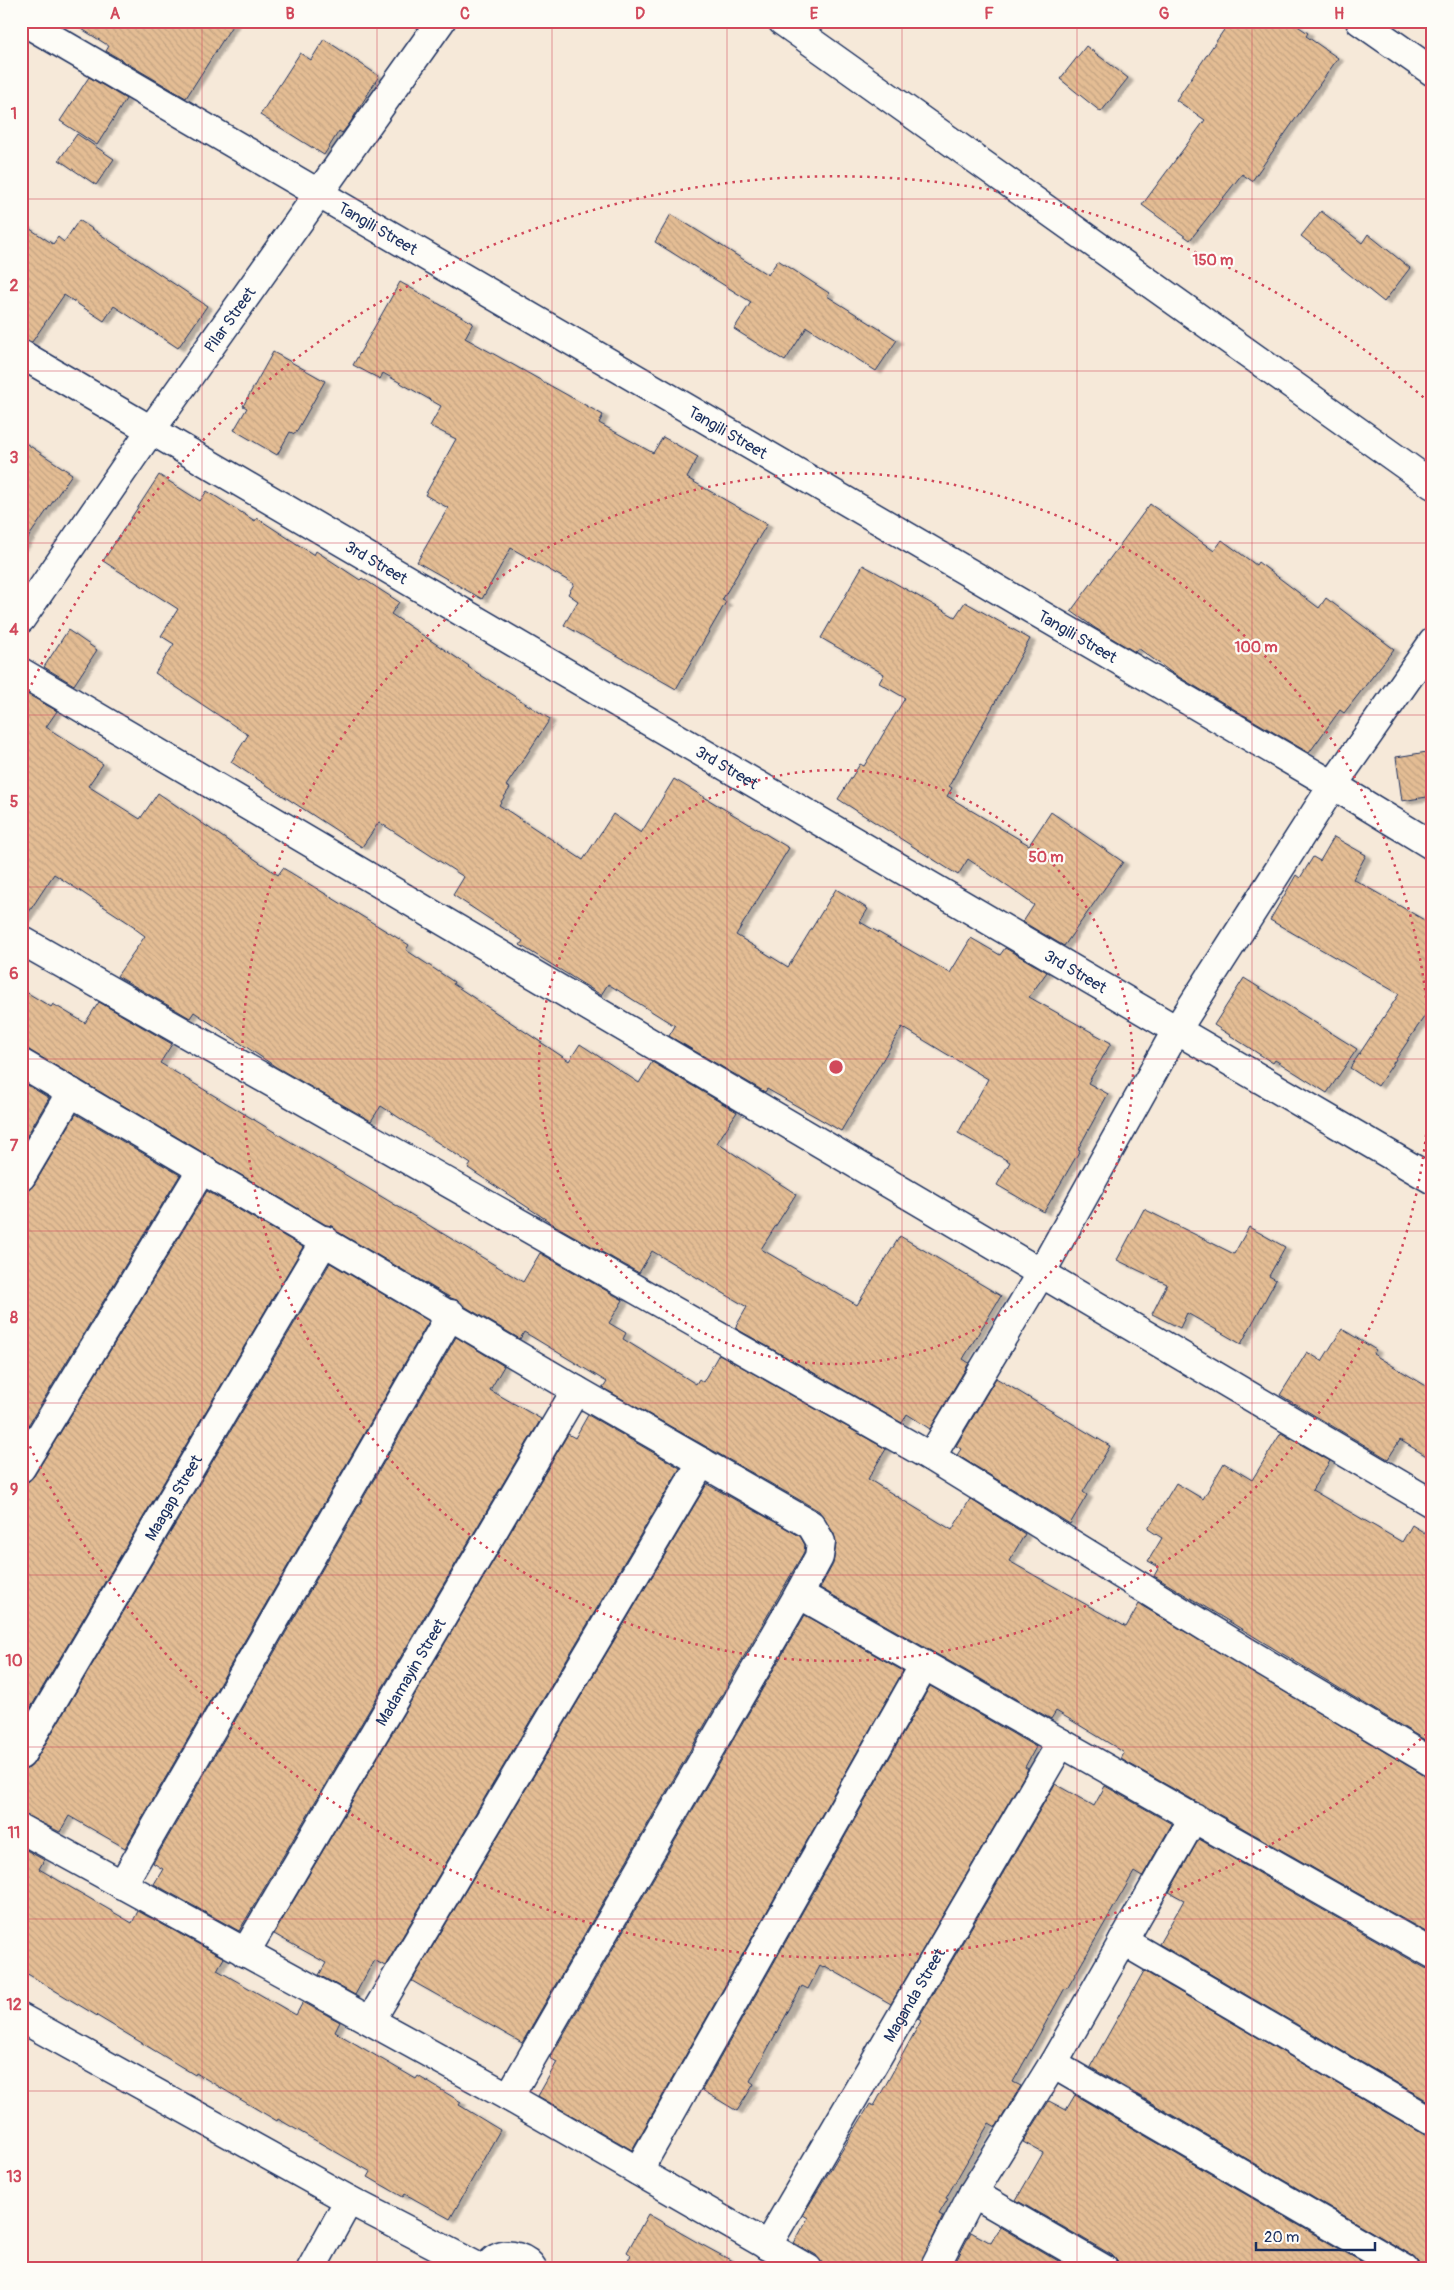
<svg xmlns="http://www.w3.org/2000/svg" width="1454" height="2290" viewBox="0 0 1454 2290" font-family="Pangolin,sans-serif">
<style>
.building{fill:url(#building-back-hatch);stroke:#1b2f5e;filter:url(#shadow)}
.lines{fill:none;stroke-linecap:round;stroke-linejoin:round}
.street-casing{stroke:#1b2f5e;stroke-width:31}
.street{stroke:#fdfcf7;stroke-width:28}
.grid{fill:none;stroke:#d1495b;stroke-width:1;stroke-opacity:0.55}
.ring{fill:none;stroke:#d1495b;stroke-width:2.5;stroke-dasharray:2.5 5}
.labels{text-anchor:middle;stroke-width:4.5;stroke-linejoin:round;paint-order:stroke}
.street-label{font-size:16px;fill:#1b2f5e;stroke:#fdfcf7}
.centre{fill:#d1495b;stroke:#fdfcf7;stroke-width:2.5}
.ring-label{font-size:15px;text-anchor:middle;font-weight:bold;fill:#d1495b;stroke:#fdfcf7;stroke-width:4.5;stroke-linejoin:round;paint-order:stroke}
.neatline{fill:none;stroke:#d1495b;stroke-width:2}
.grid-label{font-size:16px;text-anchor:middle;font-weight:bold;fill:#d1495b}
</style>
<defs>
<pattern id="building-back-hatch" width="6" height="6" patternUnits="userSpaceOnUse" patternTransform="scale(1.25)"><rect width="6" height="6" fill="#e4bd94"/><path d="M-1 5l2 2M0 0l6 6M5-1l2 2" fill="none" stroke="#c3a382"/></pattern>
<filter id="shadow"><feDropShadow dx="5.5" dy="3" stdDeviation="1" flood-color="#0004"/></filter>
</defs>
<rect width="100%" height="100%" fill="#f6e9d9"/>
<filter id="ink" filterUnits="userSpaceOnUse"><feTurbulence type="fractalNoise" baseFrequency=".02" numOctaves="2"/><feDisplacementMap in="SourceGraphic" scale="10" xChannelSelector="R" yChannelSelector="G"/><feConvolveMatrix kernelMatrix="1 2 1 2 8 2 1 2 1" color-interpolation-filters="sRGB"/></filter>
<g filter="url(#ink)">
<path class="building" d="M 69,21 L 235,21 L 186,98 L 106,51 L 109,46 Z
M 1230,21 L 1290,21 L 1308,33 L 1306,36 L 1338,58 L 1252,181 L 1242,174 L 1190,240 L 1142,205 L 1205,120 L 1176,100 Z
M 324,39 L 379,76 L 350,123 L 342,133 L 339,131 L 324,155 L 260,115 L 300,53 L 311,60 Z
M 1086,46 L 1128,78 L 1101,112 L 1060,79 Z
M 89,77 L 126,99 L 97,145 L 60,121 Z
M 77,134 L 114,159 L 96,185 L 59,160 Z
M 1321,211 L 1362,243 L 1368,234 L 1410,268 L 1384,302 L 1301,236 Z
M 671,214 L 768,275 L 778,260 L 829,293 L 827,296 L 897,340 L 876,371 L 807,327 L 785,361 L 734,329 L 751,302 L 655,242 Z
M 79,220 L 207,306 L 178,348 L 114,306 L 104,321 L 64,295 L 32,342 L 21,338 L 21,223 L 53,244 L 58,237 L 64,242 Z
M 400,282 L 473,323 L 465,338 L 603,415 L 599,423 L 653,453 L 663,437 L 698,457 L 687,478 L 767,524 L 722,600 L 726,602 L 676,689 L 564,625 L 578,601 L 568,594 L 574,584 L 511,548 L 482,599 L 417,562 L 448,508 L 425,495 L 456,439 L 430,426 L 441,406 L 383,373 L 380,379 L 353,365 Z
M 273,352 L 325,381 L 295,434 L 290,432 L 277,455 L 234,430 L 247,408 L 243,406 Z
M 21,440 L 72,474 L 21,548 Z
M 159,475 L 200,501 L 207,491 L 255,521 L 257,518 L 314,555 L 316,551 L 360,580 L 362,578 L 399,602 L 391,614 L 469,666 L 468,667 L 550,719 L 506,786 L 510,788 L 499,805 L 583,860 L 613,814 L 641,833 L 674,779 L 789,848 L 736,935 L 788,967 L 836,889 L 868,909 L 860,922 L 950,973 L 971,938 L 1000,955 L 1005,948 L 1047,972 L 1029,997 L 1111,1043 L 1088,1083 L 1108,1094 L 1078,1149 L 1080,1150 L 1044,1212 L 997,1185 L 1010,1162 L 958,1133 L 988,1079 L 902,1027 L 841,1131 L 767,1089 L 765,1092 L 669,1036 L 675,1026 L 608,984 L 601,995 L 520,945 L 523,941 L 453,895 L 464,877 L 379,822 L 362,847 L 231,762 L 248,735 L 155,673 L 174,644 L 161,636 L 178,609 L 103,561 Z
M 1150,504 L 1214,551 L 1222,540 L 1256,565 L 1258,562 L 1319,608 L 1326,598 L 1394,649 L 1344,713 L 1340,710 L 1309,753 L 1172,673 L 1138,648 L 1135,652 L 1095,628 L 1071,611 Z
M 863,565 L 955,617 L 965,602 L 1030,639 L 949,786 L 952,788 L 947,796 L 1029,845 L 1051,812 L 1123,862 L 1064,946 L 1023,922 L 1034,905 L 968,859 L 958,875 L 838,799 L 860,764 L 864,766 L 905,698 L 879,683 L 884,674 L 821,638 Z
M 68,630 L 97,650 L 74,685 L 44,667 Z
M 27,694 L 57,711 L 46,727 L 103,764 L 88,786 L 140,819 L 158,793 L 278,875 L 283,868 L 409,945 L 406,950 L 454,982 L 453,984 L 569,1061 L 580,1044 L 639,1083 L 652,1062 L 737,1112 L 717,1143 L 796,1194 L 761,1249 L 857,1305 L 900,1236 L 1001,1296 L 963,1359 L 969,1363 L 930,1429 L 907,1414 L 902,1423 L 735,1328 L 747,1307 L 652,1251 L 639,1273 L 556,1226 L 468,1168 L 471,1164 L 381,1106 L 371,1121 L 276,1067 L 194,1012 L 190,1018 L 117,976 L 145,936 L 134,928 L 135,927 L 54,874 L 21,924 L 21,702 Z
M 1433,751 L 1433,796 L 1402,801 L 1396,757 Z
M 1334,837 L 1366,855 L 1353,879 L 1433,925 L 1433,1013 L 1428,1011 L 1378,1086 L 1350,1068 L 1399,994 L 1270,920 L 1296,875 L 1300,878 L 1313,857 L 1320,861 Z
M 1244,978 L 1357,1049 L 1327,1093 L 1275,1060 L 1273,1063 L 1214,1025 Z
M 21,989 L 51,1007 L 53,1004 L 85,1023 L 99,1002 L 172,1044 L 160,1063 L 523,1282 L 540,1253 L 623,1300 L 609,1323 L 626,1333 L 623,1339 L 696,1384 L 699,1379 L 703,1382 L 719,1354 L 886,1449 L 868,1479 L 952,1530 L 970,1499 L 1025,1534 L 1009,1561 L 1126,1627 L 1139,1604 L 1425,1776 L 1433,1779 L 1433,1936 L 1121,1759 L 1124,1753 L 1117,1748 L 1056,1711 L 1051,1719 L 820,1588 L 833,1564 L 836,1544 L 834,1534 L 819,1511 L 603,1388 L 607,1382 L 524,1332 L 520,1339 L 464,1306 L 459,1301 L 451,1298 L 338,1232 L 332,1226 L 326,1225 L 29,1050 L 21,1047 Z
M 21,1081 L 49,1098 L 21,1146 Z
M 76,1114 L 180,1175 L 21,1437 L 21,1193 L 29,1190 L 34,1185 Z
M 207,1191 L 303,1247 L 21,1724 L 21,1484 L 29,1481 L 34,1476 Z
M 1144,1209 L 1234,1254 L 1249,1227 L 1285,1247 L 1269,1276 L 1276,1280 L 1241,1344 L 1187,1313 L 1180,1328 L 1152,1314 L 1167,1284 L 1117,1260 Z
M 330,1263 L 429,1321 L 125,1848 L 69,1816 L 60,1832 L 21,1813 L 21,1771 L 29,1768 L 34,1763 Z
M 1342,1329 L 1376,1350 L 1373,1354 L 1433,1390 L 1433,1460 L 1400,1440 L 1388,1459 L 1280,1395 L 1307,1352 L 1322,1361 Z
M 456,1337 L 504,1366 L 490,1390 L 541,1419 L 239,1931 L 154,1884 L 163,1869 L 153,1863 Z
M 996,1378 L 1110,1446 L 1083,1492 L 1087,1495 L 1070,1524 L 957,1455 L 961,1449 L 956,1446 Z
M 588,1415 L 680,1468 L 385,1966 L 374,1960 L 355,1995 L 319,1975 L 326,1963 L 274,1934 L 568,1434 L 575,1438 Z
M 1281,1433 L 1330,1461 L 1312,1490 L 1402,1542 L 1412,1525 L 1433,1538 L 1433,1745 L 1154,1576 L 1159,1567 L 1148,1561 L 1162,1538 L 1148,1529 L 1176,1483 L 1203,1499 L 1224,1463 L 1252,1480 Z
M 707,1484 L 800,1536 L 805,1545 L 804,1552 L 522,2043 L 412,1981 Z
M 805,1615 L 903,1671 L 632,2150 L 538,2096 L 557,2062 L 550,2058 Z
M 930,1686 L 1036,1747 L 1025,1767 L 1028,1769 L 891,2004 L 825,1966 L 823,1968 L 820,1966 L 808,1989 L 802,1986 L 750,2081 L 754,2084 L 737,2111 L 702,2090 Z
M 1055,1784 L 1094,1806 L 1105,1786 L 1172,1824 L 1142,1877 L 1134,1872 L 1067,1989 L 1065,1988 L 1013,2082 L 1021,2086 L 996,2127 L 989,2123 L 946,2198 L 948,2199 L 939,2214 L 943,2216 L 919,2269 L 830,2269 L 822,2265 L 816,2255 L 794,2243 L 808,2218 L 803,2215 L 870,2104 L 874,2106 L 921,2021 L 918,2019 Z
M 1199,1839 L 1425,1968 L 1433,1970 L 1433,2104 L 1159,1944 L 1184,1900 L 1169,1892 Z
M 21,1847 L 44,1860 L 39,1869 L 132,1923 L 138,1911 L 224,1958 L 217,1970 L 296,2015 L 303,2002 L 340,2022 L 335,2032 L 416,2079 L 418,2076 L 461,2102 L 459,2105 L 500,2130 L 450,2219 L 405,2194 L 403,2197 L 368,2177 L 371,2172 L 278,2119 L 277,2121 L 196,2073 L 195,2075 L 21,1970 Z
M 1144,1971 L 1425,2135 L 1433,2138 L 1433,2269 L 1421,2269 L 1419,2262 L 1413,2256 L 1090,2067 Z
M 1075,2095 L 1374,2269 L 1120,2269 L 1117,2261 L 1112,2255 L 1016,2200 L 1043,2153 L 1023,2142 L 1049,2101 L 1066,2110 Z
M 648,2214 L 695,2241 L 747,2269 L 624,2269 L 631,2255 L 627,2252 Z
M 1000,2227 L 1072,2269 L 952,2269 L 971,2232 L 991,2243 Z"/>
<g class="lines">
<g class="street-casing">
<g id="street">
<path id="s1" d="M 23,21 L 1333,785 L 1433,846"/>
<path d="M 782,21 L 1433,485"/>
<path d="M 1360,21 L 1433,72"/>
<path id="s2" d="M 21,354 L 1433,1180"/>
<path id="s3" d="M 21,619 L 151,430 L 441,21"/>
<path d="M 21,672 L 1433,1504"/>
<path d="M 21,940 L 931,1457 L 1245,1651 L 1433,1763"/>
<path d="M 21,1063 L 576,1390 L 811,1525 L 821,1542 L 819,1557 L 799,1594 L 509,2097"/>
<path d="M 21,1177 L 71,1092"/>
<path d="M 931,1457 L 1041,1273 L 1176,1031 L 1333,785 L 1433,642"/>
<path d="M 21,1468 L 202,1169"/>
<path d="M 799,1594 L 1433,1954"/>
<path id="s4" d="M 21,1755 L 325,1240"/>
<path d="M 21,1829 L 509,2097 L 808,2269"/>
<path d="M 122,1885 L 451,1314"/>
<path d="M 1123,1941 L 1433,2122"/>
<path id="s5" d="M 245,1953 L 576,1390"/>
<path d="M 21,2018 L 349,2200 L 482,2269"/>
<path d="M 371,2020 L 702,1462"/>
<path d="M 1053,2064 L 1405,2269"/>
<path d="M 638,2171 L 924,1665"/>
<path d="M 973,2193 L 1104,2269"/>
<path id="s6" d="M 767,2246 L 1061,1743"/>
<path d="M 311,2269 L 349,2200"/>
<path d="M 485,2269 C 489,2266 493,2259 497,2258 C 509,2252 527,2258 533,2269"/>
<path d="M 934,2269 L 973,2193 L 1053,2064 L 1194,1817"/>
</g>
</g>
<use href="#street" class="street"/>
</g>
</g>
<path class="grid" d="M 202,21 L 202,2269M 377,21 L 377,2269M 552,21 L 552,2269M 727,21 L 727,2269M 902,21 L 902,2269M 1077,21 L 1077,2269M 1252,21 L 1252,2269M 21,199 L 1433,199M 21,371 L 1433,371M 21,543 L 1433,543M 21,715 L 1433,715M 21,887 L 1433,887M 21,1059 L 1433,1059M 21,1231 L 1433,1231M 21,1403 L 1433,1403M 21,1575 L 1433,1575M 21,1747 L 1433,1747M 21,1919 L 1433,1919M 21,2091 L 1433,2091"/>
<g class="ring">
<circle cx="836" cy="1067" r="297"/>
<circle cx="836" cy="1067" r="594"/>
<path d="M1432 1729A891 891 0 0 1 22 1429M22 705A891 891 0 0 1 1432 405"/>
</g>
<g class="labels">
<g class="street-label">
<text dy="6" stroke="none"><textPath href="#s1" startOffset="411">Tangili Street</textPath></text>
<text dy="6" stroke="none"><textPath href="#s3" startOffset="365">Pilar Street</textPath></text>
<text dy="6" stroke="none"><textPath href="#s1" startOffset="816">Tangili Street</textPath></text>
<text dy="6" stroke="none"><textPath href="#s2" startOffset="412">3rd Street</textPath></text>
<text dy="6" stroke="none"><textPath href="#s1" startOffset="1221">Tangili Street</textPath></text>
<text dy="6" stroke="none"><textPath href="#s2" startOffset="818">3rd Street</textPath></text>
<text dy="6" stroke="none"><textPath href="#s2" startOffset="1222">3rd Street</textPath></text>
<text dy="6" stroke="none"><textPath href="#s4" startOffset="299">Maagap Street</textPath></text>
<text dy="6" stroke="none"><textPath href="#s5" startOffset="326">Madamayin Street</textPath></text>
<text dy="6" stroke="none"><textPath href="#s6" startOffset="291">Maganda Street</textPath></text>
</g>
</g>
<circle cx="836" cy="1067" r="8" class="centre"/>
<g class="ring-label">
<text x="1213" y="265">150 m</text>
<text x="1256" y="652">100 m</text>
<text x="1046" y="862">50 m</text>
</g>
<rect width="1454" height="2290" fill="none" stroke="#fdfcf7" stroke-width="55"/>
<path d="M1256 2242v8h119v-8" fill="none" stroke="#1b2f5e" stroke-width="2.5"/>
<text x="1264" y="2242" font-size="15" fill="#1b2f5e" stroke="#fdfcf7" stroke-width="4" paint-order="stroke">20 m</text>
<rect x="28" y="28" width="1398" height="2234" class="neatline"/>
<g class="grid-label">
<text x="115" y="19">A</text>
<text x="290" y="19">B</text>
<text x="465" y="19">C</text>
<text x="640" y="19">D</text>
<text x="814" y="19">E</text>
<text x="989" y="19">F</text>
<text x="1164" y="19">G</text>
<text x="1339" y="19">H</text>
<text x="14" y="119">1</text>
<text x="14" y="291">2</text>
<text x="14" y="463">3</text>
<text x="14" y="635">4</text>
<text x="14" y="807">5</text>
<text x="14" y="979">6</text>
<text x="14" y="1151">7</text>
<text x="14" y="1323">8</text>
<text x="14" y="1495">9</text>
<text x="14" y="1666">10</text>
<text x="14" y="1838">11</text>
<text x="14" y="2010">12</text>
<text x="14" y="2182">13</text>
</g>
</svg>
